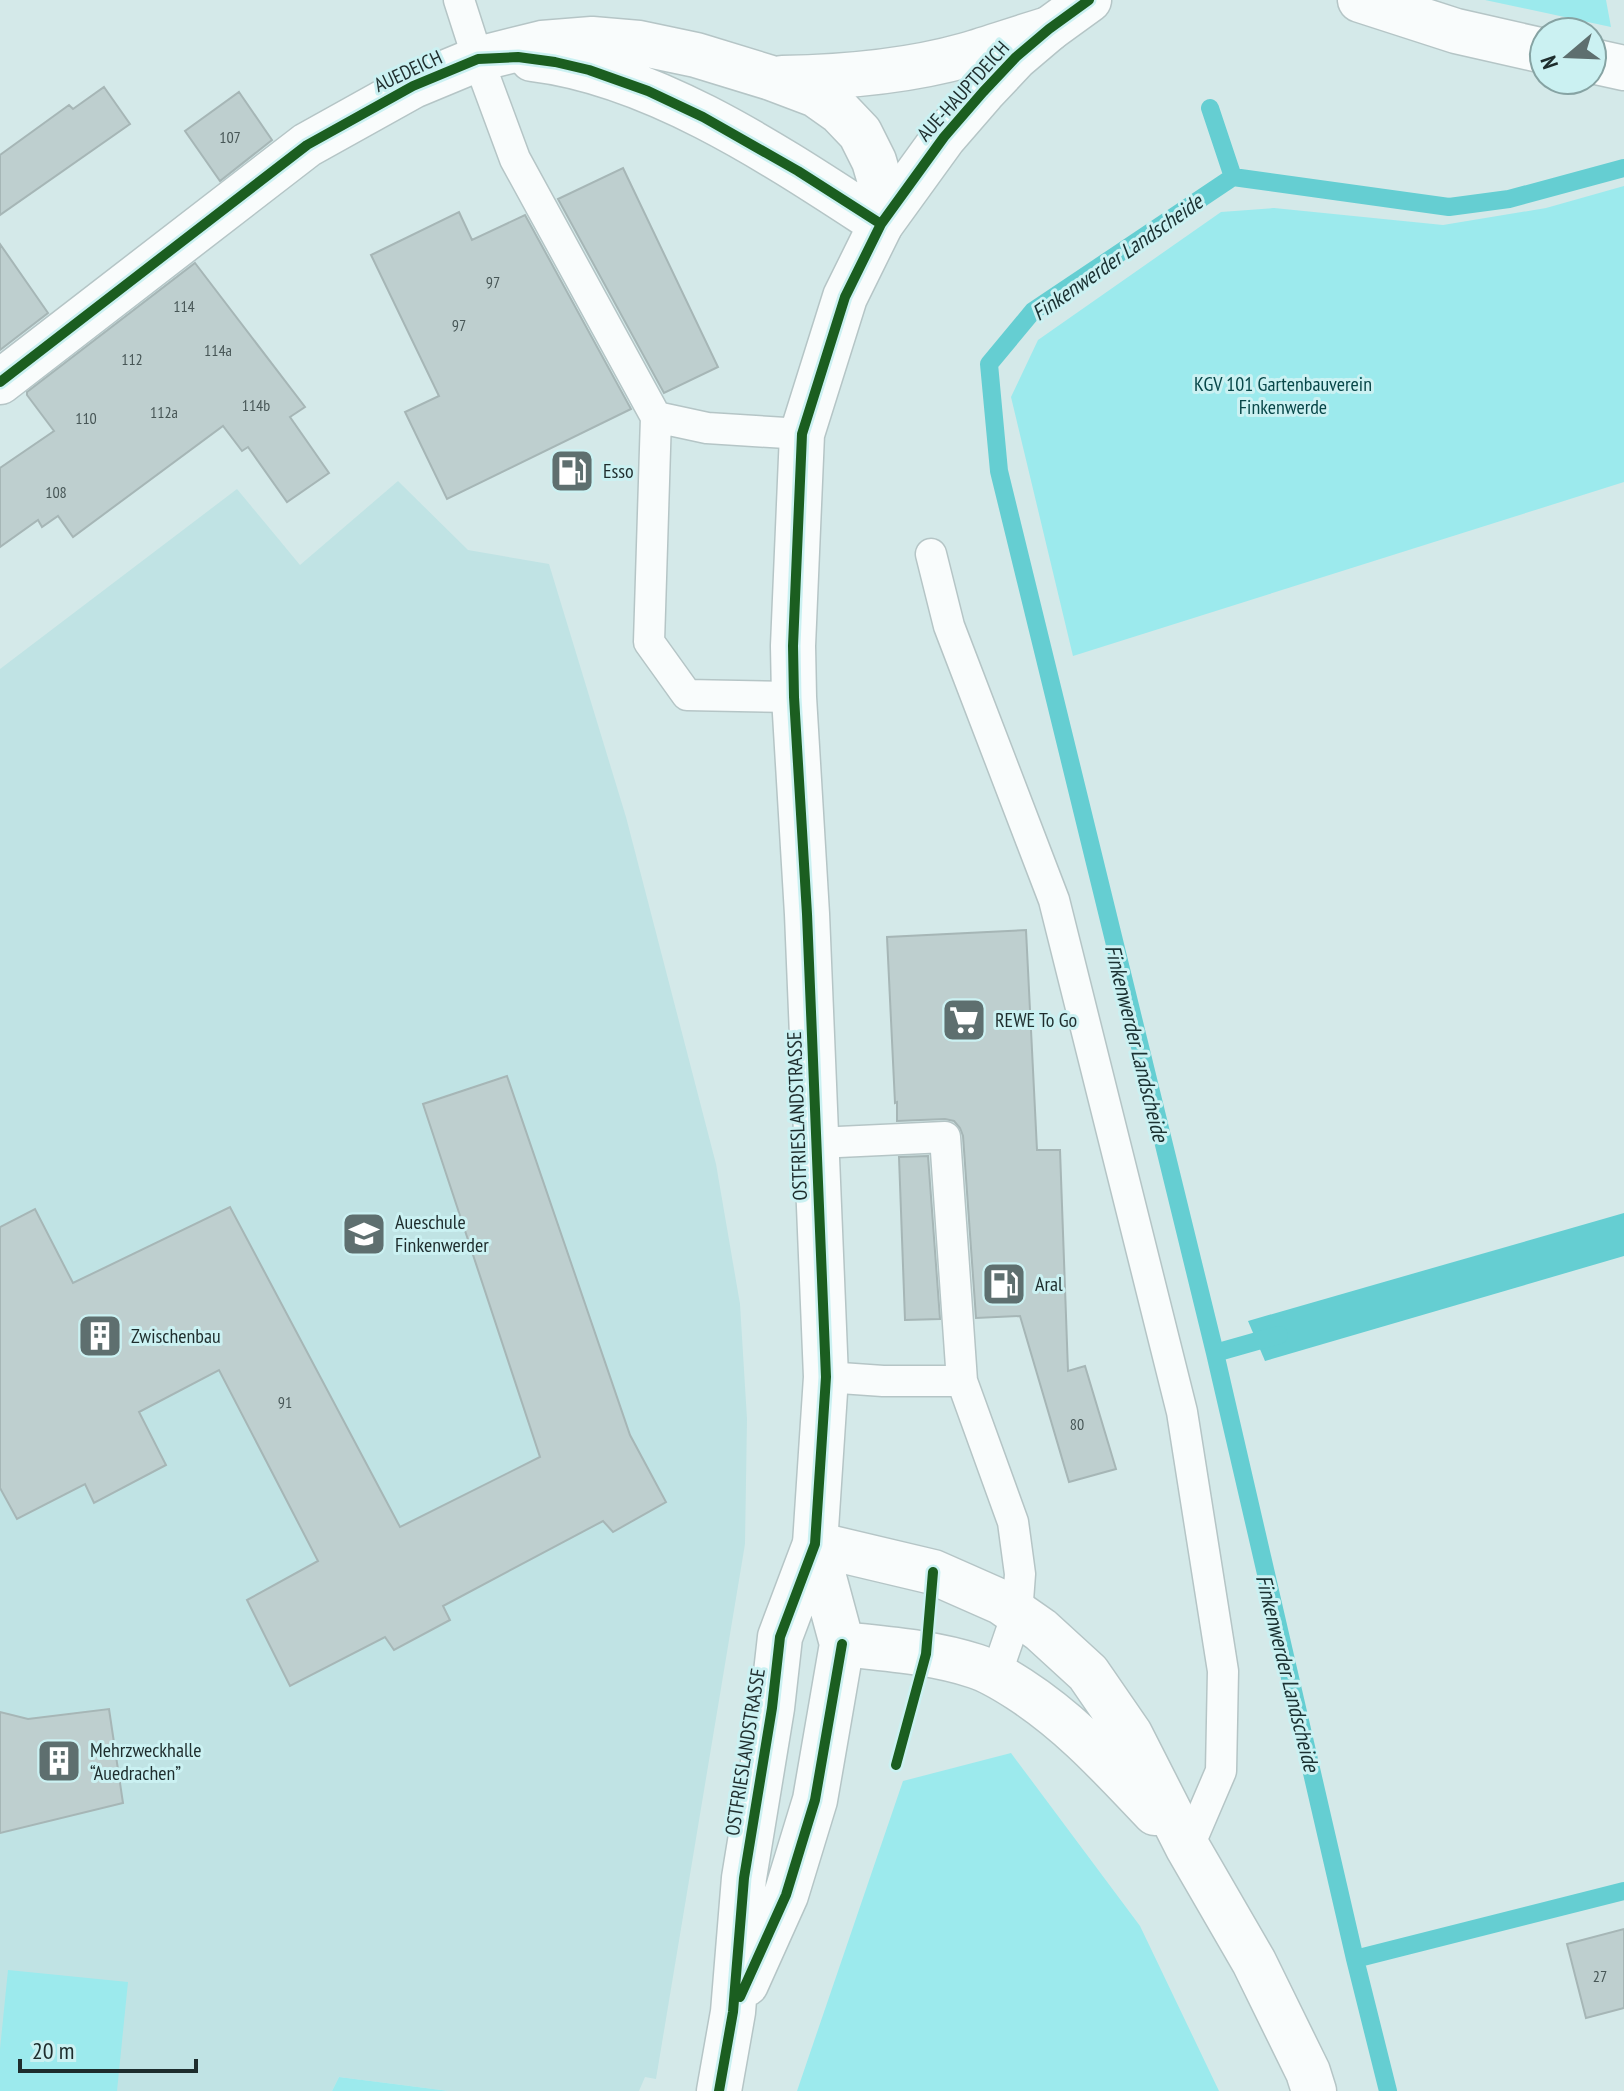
<svg xmlns="http://www.w3.org/2000/svg" width="1624" height="2091" viewBox="0 0 1624 2091" font-family="'PT Sans Narrow',sans-serif">
<style>
.built{fill:#c0e3e4}
.green{fill:#9ceaed}
.water{fill:#65ced2}
.lines{fill:none;stroke-linecap:round;stroke-linejoin:round}
.stream{stroke:#65ced2;stroke-width:18}
.building{fill:#becfcf;stroke:#a6b6b6;stroke-width:2}
.lane-casing{stroke:#b5c5c6;stroke-width:33}
.street-casing{stroke:#b5c5c6;stroke-width:47}
.secondary-casing{stroke:#b5c5c6;stroke-width:47}
.lane{stroke:#f9fcfc;stroke-width:30}
.street{stroke:#f9fcfc;stroke-width:44}
.secondary{stroke:#f9fcfc;stroke-width:44}
.cycleway-casing{stroke:#cbf1f2;stroke-width:15}
.cycleway{stroke:#1b5e20;stroke-width:10}
.labels{text-anchor:middle;stroke-width:6;stroke-linejoin:round;paint-order:stroke}
.number-label{font-size:16px;fill:#475656}
.street-label{font-size:20px;fill:#1e2d2d;stroke:#cbf1f2}
.park-label{font-size:20px;fill:#084749;stroke:#cbf1f2}
.poi-label{font-size:20px;fill:#1e2d2d;stroke:#cbf1f2;text-anchor:start}
.water-label{font-size:22px;font-style:italic;fill:#1a3132;stroke:#cbf1f2}
</style>
<rect width="100%" height="100%" fill="#d4e9e9"/>
<path class="built" d="M 398,481 L 468,550 L 549,564 L 626,817 L 716,1164 L 740,1304 L 747,1419 L 745,1544 L 656,2079 L 645,2077 L 639,2091 L 449,2091 L 339,2077 L 332,2091 L 0,2091 L 0,669 L 237,489 L 300,565 Z"/>
<path class="green" d="M 1485,0 L 1606,0 L 1611,27 Z
M 1624,186 L 1624,482 L 1073,656 L 1011,397 L 1038,340 L 1221,212 L 1274,208 L 1443,225 L 1546,208 Z
M 1011,1753 L 1140,1926 L 1219,2091 L 797,2091 L 903,1781 Z
M 8,1970 L 128,1982 L 117,2091 L 0,2091 L 0,2049 Z
M 339,2077 L 449,2091 L 332,2091 Z"/>
<path class="water" d="M 1624,1213 L 1624,1256 L 1265,1361 L 1248,1321 Z"/>
<g class="lines">
<path class="stream" d="M 1210,108 L 1233,177 L 1033,311 L 989,364 L 999,471 L 1215,1353 L 1355,1959 L 1388,2091
M 1233,177 L 1449,207 L 1509,199 L 1624,168
M 1215,1353 L 1279,1335
M 1355,1959 L 1624,1891"/>
</g>
<path class="building" d="M 104,87 L 130,124 L 0,215 L 0,155 L 69,105 L 73,109 Z
M 239,92 L 272,140 L 220,181 L 185,131 Z
M 623,168 L 718,367 L 664,393 L 558,199 Z
M 459,212 L 472,240 L 525,215 L 631,409 L 447,499 L 405,412 L 439,396 L 371,255 Z
M 0,244 L 48,313 L 0,350 Z
M 195,263 L 305,407 L 290,417 L 329,473 L 287,502 L 248,447 L 242,451 L 223,426 L 73,537 L 58,516 L 42,527 L 38,520 L 0,547 L 0,468 L 54,431 L 27,395 L 27,392 Z
M 1026,930 L 1037,1150 L 1060,1150 L 1068,1371 L 1085,1366 L 1116,1469 L 1069,1482 L 1020,1316 L 976,1318 L 963,1136 L 960,1128 L 954,1121 L 945,1119 L 897,1121 L 897,1102 L 895,1103 L 887,937 Z
M 507,1076 L 630,1435 L 666,1502 L 613,1532 L 603,1521 L 443,1606 L 450,1620 L 394,1650 L 385,1637 L 290,1686 L 247,1600 L 318,1561 L 219,1370 L 139,1412 L 166,1465 L 94,1503 L 85,1484 L 17,1519 L 0,1488 L 0,1227 L 35,1209 L 73,1283 L 230,1207 L 400,1527 L 540,1457 L 423,1104 Z
M 928,1156 L 940,1319 L 905,1320 L 899,1157 Z
M 109,1709 L 123,1803 L 0,1833 L 0,1712 L 28,1719 Z
M 1624,1929 L 1624,2008 L 1586,2018 L 1567,1944 Z"/>
<g class="lines">
<g class="lane-casing">
<path id="lane" d="M 459,0 L 478,59 L 515,159 L 656,417 L 649,642 L 687,695 L 794,697
M 656,417 L 707,428 L 802,434
M 931,554 L 949,626 L 1054,900 L 1182,1412 L 1223,1671 L 1221,1771 L 1188,1848
M 817,1143 L 945,1137 L 962,1381 L 1013,1522 L 1020,1574 L 1017,1614 L 996,1675
M 826,1377 L 883,1381 L 962,1381"/>
</g>
<g class="street-casing">
<path id="street" d="M 1360,0 L 1456,31 L 1544,51
M 532,59 C 656,74 778,157 881,224
M 1592,61 L 1624,68
M 782,78 C 844,77 906,72 966,55 C 994,47 1021,37 1049,29
M 0,382 L 307,145 L 413,86 L 478,59 L 542,43 L 592,39 L 639,43 L 696,55 L 771,78 L 816,95 L 840,112 L 860,133 L 874,161 L 882,188 L 881,224
M 815,1544 L 933,1572 L 1001,1602 L 1041,1630 L 1088,1673 L 1130,1734 L 1188,1848 L 1254,1962 L 1308,2072 L 1314,2091
M 842,1644 C 887,1649 932,1652 975,1666 C 991,1671 1005,1680 1019,1689 C 1073,1724 1111,1767 1155,1813"/>
</g>
<g class="secondary-casing">
<path id="secondary" d="M 746,1984 L 786,1895 L 815,1800 L 842,1644 L 815,1544
M 719,2091 L 733,2012 L 744,1878 L 772,1708 L 780,1637 L 815,1544 L 826,1377 L 807,914 L 794,697 L 793,646 L 802,434 L 845,297 L 881,224 L 944,137 L 983,92 L 1016,57 L 1049,29 L 1089,0"/>
</g>
<use href="#lane" class="lane"/>
<use href="#street" class="street"/>
<use href="#secondary" class="secondary"/>
<g class="cycleway-casing">
<path id="cycleway" d="M 0,382 L 307,145 L 413,86 L 478,59 L 518,57 L 555,62 L 589,70 L 648,91 L 703,117 L 798,171 L 881,224
M 896,1765 L 926,1654 L 933,1572
M 740,1997 L 786,1895 L 815,1800 L 842,1644
M 719,2091 L 733,2012 L 744,1878 L 772,1708 L 780,1637 L 815,1544 L 826,1377 L 807,914 L 794,697 L 793,646 L 802,434 L 845,297 L 881,224 L 944,137 L 983,92 L 1016,57 L 1049,29 L 1089,0"/>
</g>
<use href="#cycleway" class="cycleway"/>
</g>
<defs>
<g id="fuel-square" transform="scale(2.3)"><rect x="-9" y="-9" width="18" height="18" rx="4" fill="#5e6f6f" stroke="#cbf1f2"/><path d="M-5.5-6h7V0h2V4h1.3V-2.5L3-4.5l.8-.8L6-3V5H2.5V1h-1V6h-7ZM-4.2-4.7v3.2H.2V-4.7Z" fill="#fff"/></g>
<g id="supermarket-square" transform="scale(2.3)"><rect x="-9" y="-9" width="18" height="18" rx="4" fill="#5e6f6f" stroke="#cbf1f2"/><path d="M-6-5.5h2.5l.6 2H6L4.5 2H-2.5L-4.4-4H-6ZM-1.5 3.2a1.3 1.3 0 1 0 .1 0ZM3 3.2a1.3 1.3 0 1 0 .1 0Z" fill="#fff"/></g>
<g id="school-square" transform="scale(2.3)"><rect x="-9" y="-9" width="18" height="18" rx="4" fill="#5e6f6f" stroke="#cbf1f2"/><path d="M0-5L7-2L0 1L-7-2ZM-4 1L0 2.5L4 1V4Q0 6-4 4Z" fill="#fff"/></g>
<g id="building-square" transform="scale(2.3)"><rect x="-9" y="-9" width="18" height="18" rx="4" fill="#5e6f6f" stroke="#cbf1f2"/><path d="M-4-6H4V6H1V3H-1V6H-4ZM-2.5-4.3h1.7v1.8h-1.7ZM.8-4.3h1.7v1.8H.8ZM-2.5-1h1.7V.8h-1.7ZM.8-1h1.7V.8H.8Z" fill="#fff"/></g>
</defs>
<g fill-rule="evenodd">
<use href="#fuel-square" x="572" y="471"/>
<use href="#supermarket-square" x="964" y="1020"/>
<use href="#school-square" x="364" y="1234"/>
<use href="#fuel-square" x="1004" y="1284"/>
<use href="#building-square" x="100" y="1336"/>
<use href="#building-square" x="59" y="1761"/>
</g>
<g class="labels">
<g class="number-label">
<text x="230" y="143">107</text>
<text x="493" y="288">97</text>
<text x="184" y="312">114</text>
<text x="459" y="331">97</text>
<text x="218" y="356">114a</text>
<text x="132" y="365">112</text>
<text x="256" y="411">114b</text>
<text x="164" y="418">112a</text>
<text x="86" y="424">110</text>
<text x="56" y="498">108</text>
<text x="285" y="1408">91</text>
<text x="1077" y="1430">80</text>
<text x="1600" y="1982">27</text>
</g>
<g class="street-label">
<text transform="translate(408 71) rotate(-25)" y="7">AUEDEICH</text>
<text transform="translate(963 91) rotate(-48)" y="7">AUE-HAUPTDEICH</text>
<text transform="translate(797 1116) rotate(-92)" y="7">OSTFRIESLANDSTRASSE</text>
<text transform="translate(745 1752) rotate(-81)" y="7">OSTFRIESLANDSTRASSE</text>
</g>
<g class="park-label">
<text x="1283" y="391">KGV 101 Gartenbauverein<tspan x="1283" dy="23">Finkenwerde</tspan></text>
</g>
<g class="poi-label">
<text x="603" y="478">Esso</text>
<text x="995" y="1027">REWE To Go</text>
<text x="395" y="1229">Aueschule<tspan x="395" dy="23">Finkenwerder</tspan></text>
<text x="1035" y="1291">Aral</text>
<text x="131" y="1343">Zwischenbau</text>
<text x="90" y="1757">Mehrzweckhalle<tspan x="90" dy="23">“Auedrachen”</tspan></text>
</g>
<g class="water-label">
<text transform="translate(1117 257) rotate(-35)" y="8">Finkenwerder Landscheide</text>
<text transform="translate(1137 1043) rotate(76)" y="8">Finkenwerder Landscheide</text>
<text transform="translate(1288 1673) rotate(76)" y="8">Finkenwerder Landscheide</text>
</g>
</g>
<g transform="translate(1568 56) rotate(251)"><circle r="38" fill="#cbf1f2" stroke="#86a3a3" stroke-width="2"/>
<path d="M0-6L14 30L0 20L-14 30Z" fill="#5e6f6f"/>
<text y="-12" font-size="22" font-weight="bold" text-anchor="middle" fill="#1e2d2d">N</text>
</g>
<path d="M20 2059v12h176v-12" fill="none" stroke="#1e2d2d" stroke-width="4"/>
<text x="32" y="2059" font-size="24" fill="#1e2d2d" stroke="#cbf1f2" stroke-width="6" paint-order="stroke">20 m</text>
</svg>
